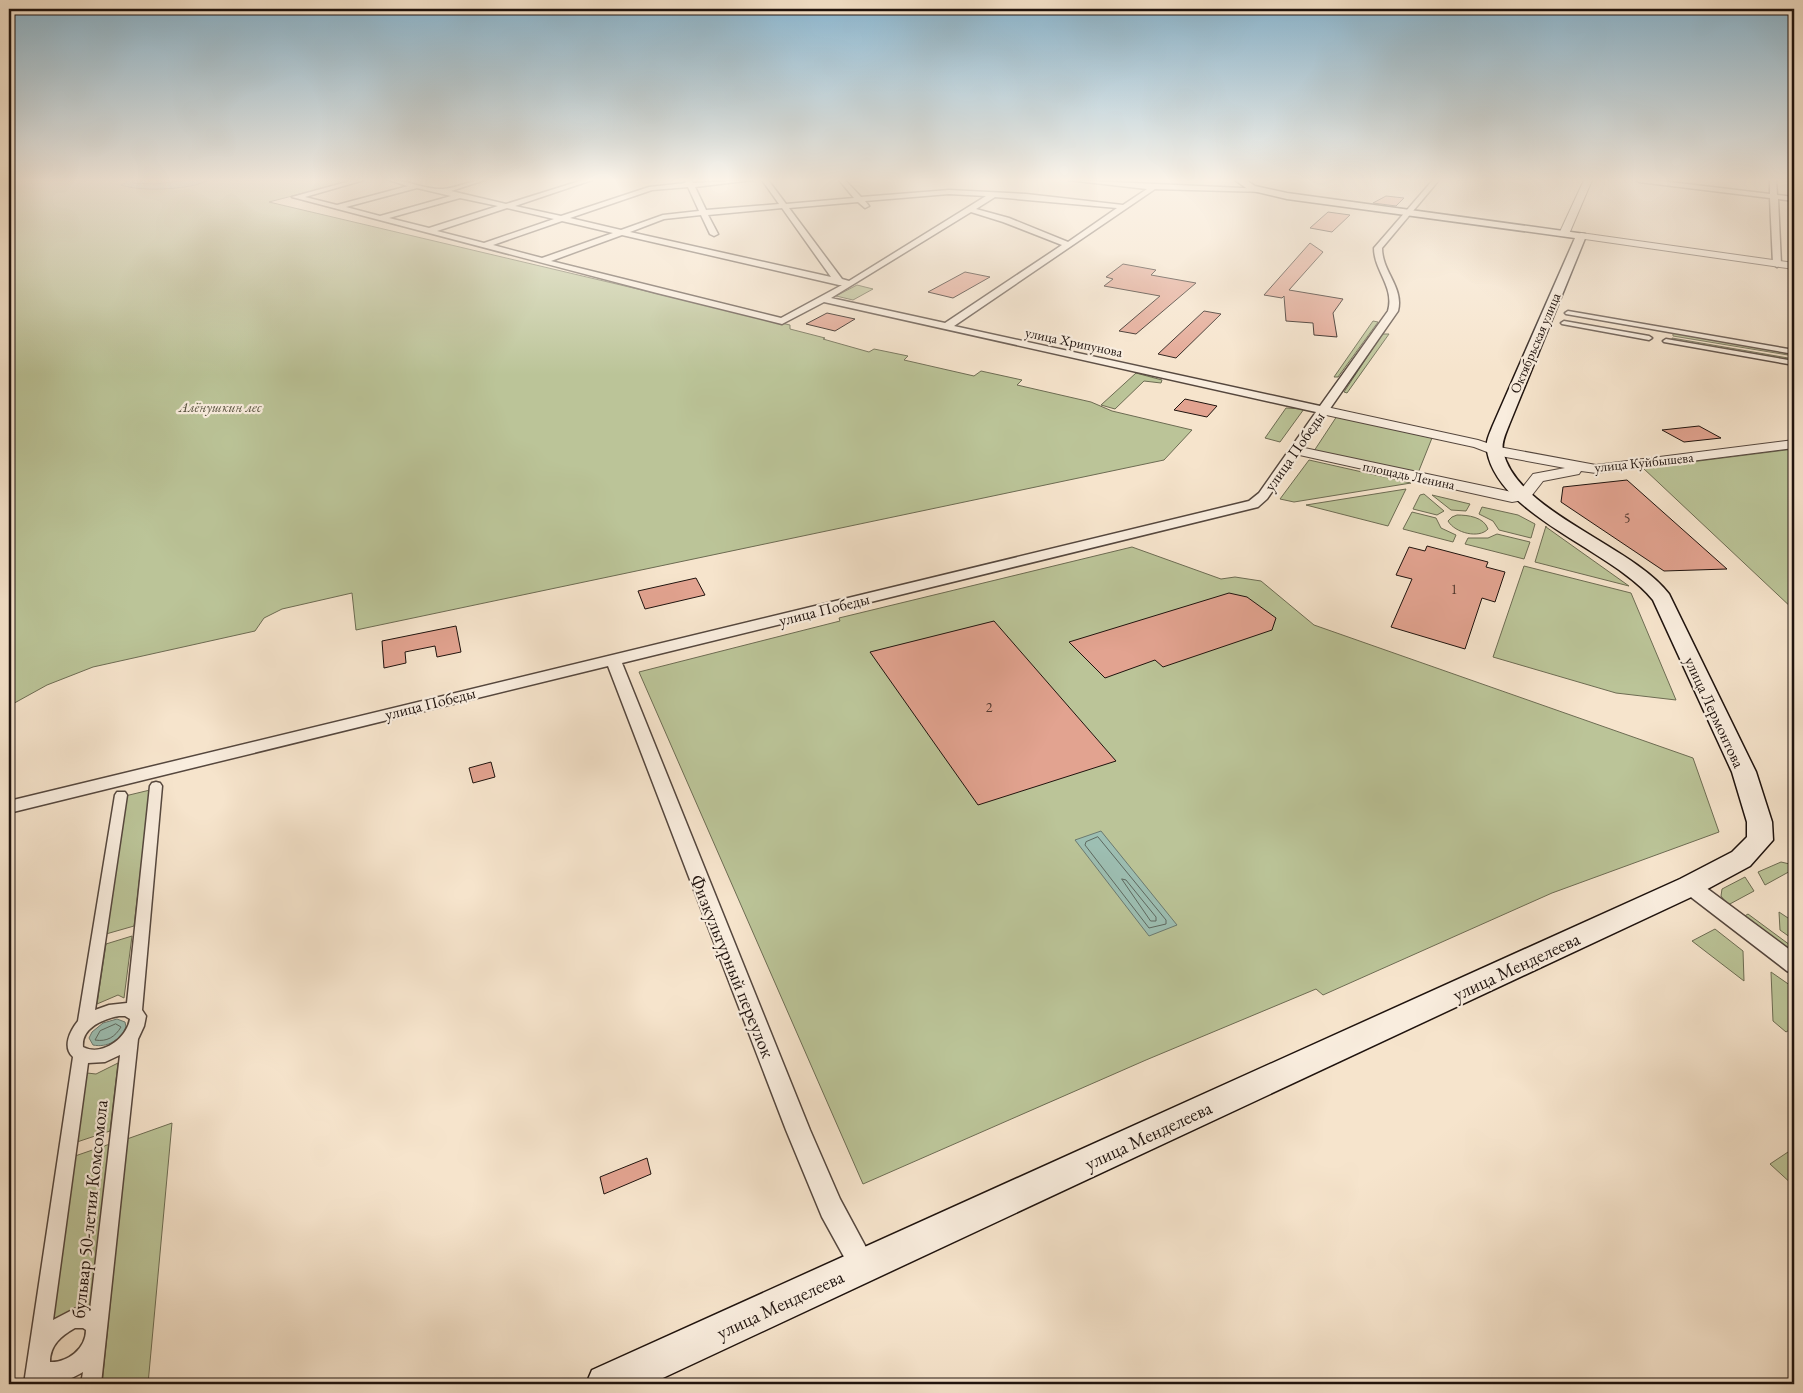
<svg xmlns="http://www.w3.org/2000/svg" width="1803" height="1393" viewBox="0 0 1803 1393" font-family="'EB Garamond',serif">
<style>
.green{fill:#bbc498;stroke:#6d6c53}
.water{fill:#9dbfb3;stroke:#6b7a71}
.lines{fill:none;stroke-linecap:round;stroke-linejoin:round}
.shore{stroke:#5e6960;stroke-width:1}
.building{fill:#e2a390;stroke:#1f130e}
.pedestrian-casing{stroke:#55473e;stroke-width:3}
.minor-casing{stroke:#55473e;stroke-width:3}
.tertiary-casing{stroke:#55473e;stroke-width:2}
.secondary-casing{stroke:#1f130e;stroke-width:3}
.pedestrian{fill:#f9edde;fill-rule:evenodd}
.minor{fill:#f9edde;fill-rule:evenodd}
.tertiary{fill:#f9edde;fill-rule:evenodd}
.secondary{fill:#f9edde;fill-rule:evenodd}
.labels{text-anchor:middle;stroke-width:4.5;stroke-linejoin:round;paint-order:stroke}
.far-street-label{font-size:14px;fill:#1f130e;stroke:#f9edde}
.far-park-label{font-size:14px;font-style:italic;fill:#56513e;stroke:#f9edde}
.number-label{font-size:14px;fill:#50372e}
.street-label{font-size:16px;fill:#1f130e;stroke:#f9edde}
.near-street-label{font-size:19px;fill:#1f130e;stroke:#f9edde}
</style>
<rect width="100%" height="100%" fill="#f6e4cc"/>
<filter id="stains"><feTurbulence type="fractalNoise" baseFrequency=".004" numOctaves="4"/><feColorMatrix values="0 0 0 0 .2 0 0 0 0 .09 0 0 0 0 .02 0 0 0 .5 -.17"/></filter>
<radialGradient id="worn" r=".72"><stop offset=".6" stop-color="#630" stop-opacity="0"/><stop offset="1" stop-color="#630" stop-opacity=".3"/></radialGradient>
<path class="green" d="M 9,180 L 354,180 L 269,202 L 790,325 L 790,329 L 825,338 L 823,339 L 869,352 L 874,349 L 908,356 L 904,360 L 974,376 L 981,371 L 1022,380 L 1017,385 L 1091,402 L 1112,411 L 1192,430 L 1164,460 L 356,630 L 352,593 L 282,609 L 264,618 L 255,631 L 93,667 L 47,685 L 9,706 Z
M 857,285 L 873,289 L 853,300 L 836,296 Z
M 1373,321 L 1378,322 L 1338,377 L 1334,377 Z
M 1673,333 L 1794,354 L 1794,356 L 1673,336 Z
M 1382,334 L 1389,334 L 1347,393 L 1344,392 Z
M 1672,338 L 1794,359 L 1794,362 L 1672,341 Z
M 1136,373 L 1162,380 L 1161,383 L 1144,381 L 1115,409 L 1101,405 Z
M 1286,408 L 1304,409 L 1280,442 L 1265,438 Z
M 1337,416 L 1432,438 L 1418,473 L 1314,451 Z
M 1794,449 L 1794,610 L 1643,468 Z
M 1309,460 L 1411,483 L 1294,502 L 1280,499 Z
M 1406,489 L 1388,526 L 1306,505 Z
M 1424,494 L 1444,511 L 1437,515 L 1413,509 L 1420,495 Z
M 1432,495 L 1470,504 L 1466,511 L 1451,510 Z
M 1482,507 L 1518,515 L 1535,524 L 1531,538 L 1499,530 L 1493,521 L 1479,514 Z
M 1412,512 L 1436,518 L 1441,528 L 1456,535 L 1453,542 L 1403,529 Z
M 1457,515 C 1468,515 1484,517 1488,529 C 1479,539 1455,533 1448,521 L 1452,517 Z
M 1546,526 L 1546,527 L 1629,586 L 1535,562 Z
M 1497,534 L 1530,542 L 1524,559 L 1465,544 L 1468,538 L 1488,538 Z
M 1132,547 L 1221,579 L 1235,577 L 1261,581 L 1314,625 L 1693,758 L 1719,832 L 1552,893 L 1323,995 L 1316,989 L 1146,1060 L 863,1184 L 639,672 L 840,621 L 839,618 Z
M 1524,566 L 1631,593 L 1676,700 L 1616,693 L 1493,657 Z
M 150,790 L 134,926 L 106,934 L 125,796 Z
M 1781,862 L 1794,865 L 1794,869 L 1765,885 L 1758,872 Z
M 1745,877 L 1754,891 L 1728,905 L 1721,896 L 1722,889 Z
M 1779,912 L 1794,922 L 1794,940 L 1780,930 Z
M 1748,914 L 1794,948 L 1794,955 L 1743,917 Z
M 1715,929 L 1743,951 L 1744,981 L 1692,941 Z
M 132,936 L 124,998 L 118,995 L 97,1004 L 106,944 Z
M 1771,972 L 1794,988 L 1794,1027 L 1786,1032 L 1773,1021 Z
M 118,1063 L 110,1131 L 77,1142 L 87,1073 L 96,1074 Z
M 172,1123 L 148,1384 L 102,1384 L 127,1139 Z
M 110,1144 L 92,1306 C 76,1307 64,1313 52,1322 L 75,1156 Z
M 1794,1148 L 1794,1186 L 1770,1164 Z"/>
<path class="water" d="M 126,180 L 209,180 C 190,190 142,192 121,185 L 127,182 Z
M 1101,831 L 1177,925 L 1149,936 L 1075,840 Z
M 117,1019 L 125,1022 L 126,1027 C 121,1040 107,1048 93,1045 L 89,1038 L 92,1032 L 103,1023 Z"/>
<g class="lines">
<path class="shore" d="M 132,180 L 133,183 L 155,184 L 190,180
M 1098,837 L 1166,920 L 1166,924 L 1149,928 L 1085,845 L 1086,842 Z
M 1122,879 L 1126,880 L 1156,917 L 1156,921 L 1151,921 Z
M 116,1024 L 121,1027 C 115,1037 107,1042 95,1040 L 100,1031 Z"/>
</g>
<path class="building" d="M 1386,196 L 1404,198 L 1396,206 L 1373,203 Z
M 1328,212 L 1350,215 L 1332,232 L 1310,228 Z
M 1310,243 L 1323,252 L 1289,290 L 1343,299 L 1333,313 L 1337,337 L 1314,335 L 1313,323 L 1286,321 L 1284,296 L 1282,298 L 1264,295 Z
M 1123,264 L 1156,270 L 1151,275 L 1196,283 L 1136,334 L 1119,331 L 1160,296 L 1104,286 L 1113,279 L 1106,277 Z
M 965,272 L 990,277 L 953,298 L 928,292 Z
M 1204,311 L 1221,314 L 1176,358 L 1158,354 Z
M 827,313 L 855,319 L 835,331 L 806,324 Z
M 1185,399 L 1217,406 L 1207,417 L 1174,410 Z
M 1699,426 L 1721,438 L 1684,442 L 1662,430 Z
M 1627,480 L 1727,569 L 1664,571 L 1561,502 L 1563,487 Z
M 1427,546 L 1488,562 L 1486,567 L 1505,572 L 1495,602 L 1482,598 L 1465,649 L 1391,627 L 1412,579 L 1396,575 L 1409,547 L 1425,551 Z
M 696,578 L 705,595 L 645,609 L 638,591 Z
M 1229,593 L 1247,597 L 1276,618 L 1272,630 L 1163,667 L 1155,660 L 1105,678 L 1069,642 Z
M 994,621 L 1116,761 L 978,805 L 870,652 Z
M 456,626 L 461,652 L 437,657 L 435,646 L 405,652 L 406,663 L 384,668 L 382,641 Z
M 491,762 L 495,777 L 473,783 L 469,768 Z
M 647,1158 L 651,1174 L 604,1194 L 600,1177 Z"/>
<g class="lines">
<g class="pedestrian-casing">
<path id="pedestrian" d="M 1568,311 L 1794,350 L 1794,354 L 1566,314 L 1565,313 Z
M 1564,321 L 1649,336 L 1652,338 L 1649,340 L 1562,324 L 1561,323 Z
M 1666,339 L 1794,361 L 1794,365 L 1664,342 L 1663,341 Z
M 156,782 L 160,783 L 162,786 L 142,1010 L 146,1016 L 144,1026 L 138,1039 L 101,1384 L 81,1384 L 83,1372 C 71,1379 58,1385 44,1380 L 44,1384 L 24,1384 L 73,1057 C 62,1047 70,1031 78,1021 L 115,795 L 117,792 L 125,792 L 127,795 L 95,1010 L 109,1005 L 127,1003 L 150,786 L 152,783 ZM 119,1016 L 125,1016 L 130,1019 C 127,1038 102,1057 83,1047 C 81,1028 103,1019 119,1016 ZM 120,1055 L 90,1310 L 76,1308 L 53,1320 L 88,1063 L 105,1062 ZM 75,1328 L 83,1328 L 86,1330 C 86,1349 67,1363 50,1362 C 50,1345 61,1336 75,1328 Z"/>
</g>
<g class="minor-casing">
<path id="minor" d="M 354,180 L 364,180 L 305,197 L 337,205 L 408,186 L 389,180 C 406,180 427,190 443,189 C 458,188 470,180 485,180 L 451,191 L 506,204 L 583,180 L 592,180 L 515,206 L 561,216 L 649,187 L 686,183 L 685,180 L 691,180 L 693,183 L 753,180 L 695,187 L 706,210 L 779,204 L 762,180 L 768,180 L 786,204 L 854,198 L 839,180 L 845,180 L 861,197 L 949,190 L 1026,194 L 1123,205 L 1147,189 L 1068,180 L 1264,189 L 1266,192 L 1155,189 L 954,326 L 1320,406 L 1388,311 C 1395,287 1374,271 1374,248 L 1433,180 L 1439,180 L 1382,248 C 1382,272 1404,287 1398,311 L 1267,499 L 1258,507 L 622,663 L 810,1130 L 840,1199 L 876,1266 L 872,1275 L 863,1279 L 854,1275 L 822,1217 L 786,1130 L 608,666 L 9,813 L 9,801 L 1249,501 L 1259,493 L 1316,412 L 824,302 L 782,324 L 657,293 L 292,197 ZM 688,187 L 699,211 L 663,215 L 621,230 L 570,218 L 652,190 ZM 417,188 L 451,196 L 380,216 L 346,207 ZM 949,194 L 986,196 L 849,281 L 842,279 L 789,208 L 858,202 L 865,208 L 869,206 L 865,201 ZM 995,197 L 1117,208 L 1068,242 L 1009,218 L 976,209 ZM 460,198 L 498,206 L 429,228 L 389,218 ZM 507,208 L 554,219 L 484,243 L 437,231 ZM 782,208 L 831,277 L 630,232 L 664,219 L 701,215 L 710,234 L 714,236 L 718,234 L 708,215 ZM 971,212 L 1003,222 L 1062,245 L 945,323 L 831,298 ZM 562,221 L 613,233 L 542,258 L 493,245 ZM 622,235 L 839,285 L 842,285 L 781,318 L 551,261 Z
M 1636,180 L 1653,180 L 1770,194 L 1770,180 L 1776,180 L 1777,195 L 1794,197 L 1794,201 L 1778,199 L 1781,264 L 1777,267 L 1773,264 L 1770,198 L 1639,182 Z
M 1690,878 L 1697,881 L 1794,953 L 1794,974 L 1787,971 L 1683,891 L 1680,886 L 1683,881 Z"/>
</g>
<g class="tertiary-casing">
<path id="tertiary" d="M 1584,180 L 1592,180 L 1569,234 L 1561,236 L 1559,234 Z
M 1581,233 L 1794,263 L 1794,269 L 1578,238 L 1576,236 Z
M 1322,406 L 1478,440 L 1499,447 L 1596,465 L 1794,440 L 1794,448 L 1596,473 L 1581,471 L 1579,474 L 1543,481 L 1529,499 L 1512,502 L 1295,454 L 1288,450 L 1295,446 L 1512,492 L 1519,492 L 1533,474 L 1565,468 L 1495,455 L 1474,447 L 1317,413 L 1315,410 L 1317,407 Z"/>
</g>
<g class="secondary-casing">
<path id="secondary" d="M 1235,180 L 1246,180 L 1255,186 L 1287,193 L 1585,234 L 1586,236 L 1509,425 C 1506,433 1501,443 1503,451 C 1516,512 1632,545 1669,594 L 1756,772 L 1772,822 L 1773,840 L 1750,866 L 1700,893 L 650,1384 L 586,1384 L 592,1370 L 1680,879 L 1732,852 L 1747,837 L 1747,822 L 1732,772 L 1653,600 C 1613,550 1499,517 1487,451 C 1485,442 1490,433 1493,425 L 1575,238 L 1287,199 L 1249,190 Z"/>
</g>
<use href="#pedestrian" class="pedestrian"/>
<use href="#minor" class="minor"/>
<use href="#tertiary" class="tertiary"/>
<use href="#secondary" class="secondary"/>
</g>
<linearGradient id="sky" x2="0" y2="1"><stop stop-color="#8ab8d3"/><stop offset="0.48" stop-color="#fbf3e8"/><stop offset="1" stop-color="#fbf3e8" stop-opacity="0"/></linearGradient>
<rect width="1803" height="375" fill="url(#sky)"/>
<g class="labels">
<g class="far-street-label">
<text transform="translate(1074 342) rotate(12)" y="5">улица Хрипунова</text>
<text transform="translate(1535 343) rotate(-67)" y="5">Октябрьская улица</text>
<text transform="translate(1644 462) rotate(-6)" y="5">улица Куйбышева</text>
<text transform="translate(1409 475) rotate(12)" y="5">площадь Ленина</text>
</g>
<g class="far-park-label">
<text x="220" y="412">Алёнушкин лес</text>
</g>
<g class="number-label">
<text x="1627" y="523">5</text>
<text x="1454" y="594">1</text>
<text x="989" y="712">2</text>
</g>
<g class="street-label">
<text transform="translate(1294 451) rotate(-55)" y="6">улица Победы</text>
<text transform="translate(824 609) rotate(-14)" y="6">улица Победы</text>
<text transform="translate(430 703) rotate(-14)" y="6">улица Победы</text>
<text transform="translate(1715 712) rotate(65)" y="6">улица Лермонтова</text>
</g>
<g class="near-street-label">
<text transform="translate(733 966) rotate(68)" y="7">Физкультурный переулок</text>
<text transform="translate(1516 966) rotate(-25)" y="7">улица Менделеева</text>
<text transform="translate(1148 1135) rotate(-25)" y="7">улица Менделеева</text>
<text transform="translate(89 1209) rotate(-84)" y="7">бульвар 50-летия Комсомола</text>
<text transform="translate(780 1304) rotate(-25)" y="7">улица Менделеева</text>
</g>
</g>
<rect width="1803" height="1393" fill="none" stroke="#f6e4cc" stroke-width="30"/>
<rect x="10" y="10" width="1783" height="1373" fill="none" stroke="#1f130e" stroke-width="2.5"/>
<rect x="15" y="15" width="1773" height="1363" fill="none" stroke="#1f130e"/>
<rect width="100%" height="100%" filter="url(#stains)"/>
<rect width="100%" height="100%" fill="url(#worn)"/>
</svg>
